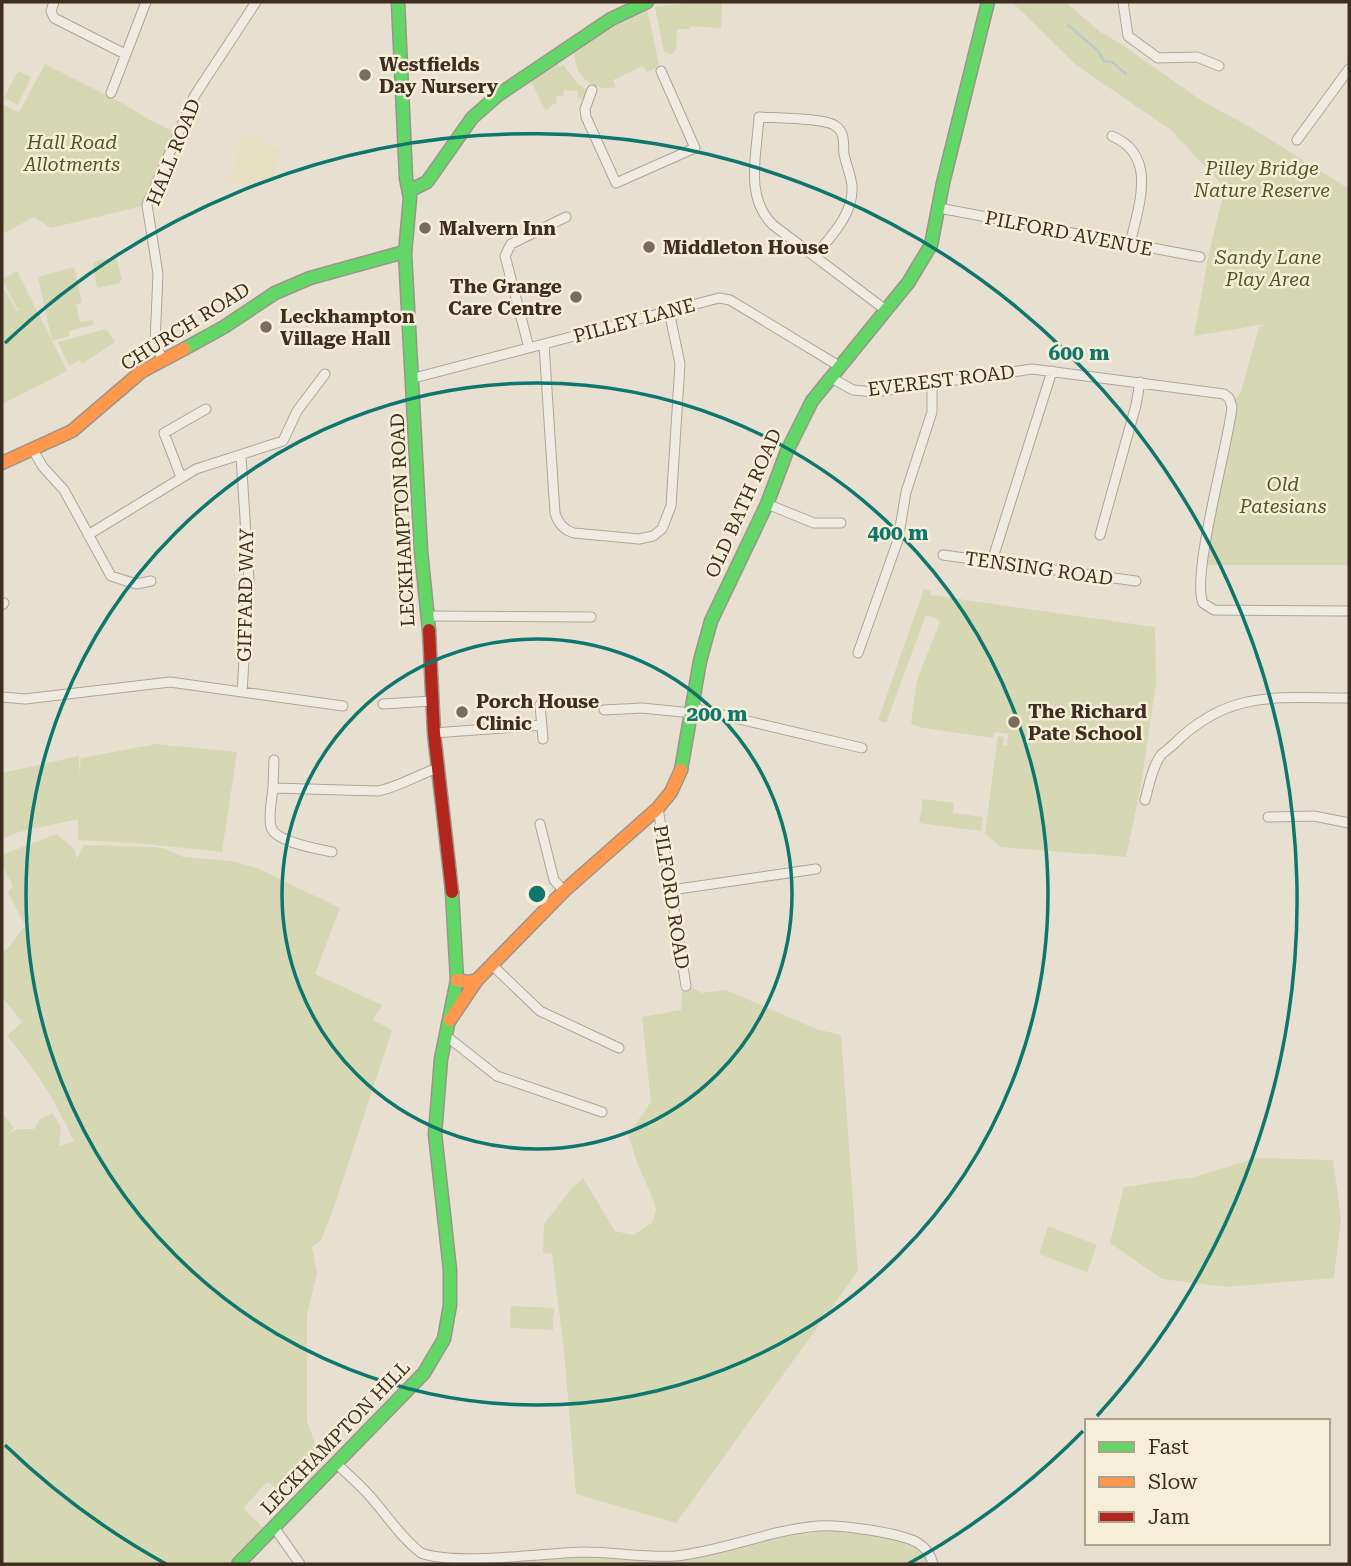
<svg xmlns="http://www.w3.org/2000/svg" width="1351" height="1566" viewBox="0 0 1351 1566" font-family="'Roboto Serif',serif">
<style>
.farmland{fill:#e6dfc2}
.green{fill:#d6d7b3}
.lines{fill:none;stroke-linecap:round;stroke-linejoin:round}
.stream{stroke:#bcccc2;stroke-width:2.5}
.street-casing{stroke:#ada599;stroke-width:11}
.fast-casing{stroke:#9c958a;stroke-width:15}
.slow-casing{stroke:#9c958a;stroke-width:15}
.jam-casing{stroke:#9c958a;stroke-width:15}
.street{stroke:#efebe3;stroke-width:9}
.fast{stroke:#63d668;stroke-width:12}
.slow{stroke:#ff974d;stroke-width:12}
.jam{stroke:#b3261e;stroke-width:12}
.ring{fill:none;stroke:#0f766e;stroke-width:3.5}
.poi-dot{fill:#786c5e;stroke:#f7eed8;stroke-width:2.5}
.labels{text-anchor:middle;stroke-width:5;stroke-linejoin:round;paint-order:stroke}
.poi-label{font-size:19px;font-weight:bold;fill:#3d2e20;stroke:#f7eed8;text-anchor:start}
.park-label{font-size:19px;font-style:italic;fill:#4d5a26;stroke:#f7eed8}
.street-label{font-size:19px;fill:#3d2e20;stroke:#f7eed8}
.centre{fill:#0f766e;stroke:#f7eed8;stroke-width:3.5}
.ring-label{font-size:21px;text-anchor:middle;font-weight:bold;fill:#0f766e;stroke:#f7eed8;stroke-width:5;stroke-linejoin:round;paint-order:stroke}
</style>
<rect width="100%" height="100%" fill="#e7e0d1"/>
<path class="farmland" d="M 242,135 L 266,136 L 264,142 L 282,149 L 270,183 L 219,182 L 232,173 Z"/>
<path class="green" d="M 699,2 L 722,2 L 721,28 L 691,26 L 690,29 L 677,29 L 676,50 L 672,54 L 664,52 L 655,7 Z
M 1012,2 L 1065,2 L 1099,31 L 1121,44 L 1199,99 L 1250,127 L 1349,189 L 1349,565 L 1202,565 L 1232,403 L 1241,392 L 1259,327 L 1266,324 L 1194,336 L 1209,253 L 1225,188 L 1171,130 L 1076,65 Z
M 647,9 L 659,64 L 657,68 L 647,72 L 643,66 L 613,80 L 616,87 C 589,93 571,71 575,46 L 630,11 Z
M 556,63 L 560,67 L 563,65 L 578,84 L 587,90 L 587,98 L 581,99 L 578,97 L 578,91 L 564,90 L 563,96 L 557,96 L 556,104 L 553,104 L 546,111 L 530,80 Z
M 45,64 L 126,105 L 150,120 L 178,133 L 147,205 L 51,228 L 34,217 L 2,234 L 2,104 L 19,112 Z
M 18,71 L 31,77 L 18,105 L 4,98 Z
M 116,257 L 122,280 L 120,280 L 120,283 L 97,288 L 93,262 Z
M 74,267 L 82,303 L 76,304 L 80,322 L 92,320 L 94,325 L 69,331 L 69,336 L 52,341 L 38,277 Z
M 17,271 L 67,371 L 2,404 L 2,286 L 17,311 L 24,307 L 18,310 L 2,279 Z
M 106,329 L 115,342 L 82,364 L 79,360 L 69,366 L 58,342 Z
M 924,589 L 931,591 L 931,595 L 1155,627 L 1156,683 L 1141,786 L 1126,857 L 1000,847 L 985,833 L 998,736 L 1004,737 L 1003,745 L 1007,746 L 1008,734 L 995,732 L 993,738 L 923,728 L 911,724 L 917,680 L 940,622 L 935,618 L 926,615 L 886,723 L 878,720 Z
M 156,744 L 237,752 L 222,852 L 137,843 L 78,840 L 78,819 L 19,832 L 2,839 L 2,773 L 79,756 L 79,775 L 81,758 Z
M 923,799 L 954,803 L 953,813 L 983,817 L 981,831 L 919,823 Z
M 56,834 L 74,848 L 77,859 L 84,845 L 152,847 L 163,848 L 183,857 L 231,861 L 257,868 L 340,908 L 315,974 L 382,1005 L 373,1020 L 392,1030 L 336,1201 L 321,1241 L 312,1247 L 317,1273 L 307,1315 L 307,1421 L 323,1466 L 308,1482 L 290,1469 L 285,1475 L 288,1480 L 280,1490 L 267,1482 L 245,1506 L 245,1510 L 264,1529 L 228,1564 L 2,1564 L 2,1113 L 14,1128 L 8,1134 L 18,1129 L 34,1129 L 40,1119 L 53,1113 L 61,1128 L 59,1146 L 74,1142 C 56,1101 36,1070 7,1036 L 22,1022 L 2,997 L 2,953 C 16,944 15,931 34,920 L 24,923 L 8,893 L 13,886 L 2,866 L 2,855 Z
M 691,987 L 702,993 L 726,990 L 816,1029 L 841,1035 L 858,1271 L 676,1523 L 576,1494 L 564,1351 L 552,1254 L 543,1253 L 544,1224 L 571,1189 L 583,1178 L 615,1231 L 633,1235 L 652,1223 L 656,1210 L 654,1202 L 637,1162 L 628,1135 L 651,1102 L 642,1017 L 681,1010 L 682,991 Z
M 1257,1158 L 1333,1160 L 1341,1218 L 1334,1278 L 1226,1287 L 1162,1279 L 1110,1243 L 1124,1187 L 1194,1177 Z
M 1048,1226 L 1097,1245 L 1087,1272 L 1039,1254 Z
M 511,1306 L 554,1308 L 553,1330 L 510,1328 Z
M 819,1526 L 911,1540 L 933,1564 L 433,1564 L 440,1557 L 497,1554 L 656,1557 Z"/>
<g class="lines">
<path class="stream" d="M 1068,25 L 1098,51 L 1104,61 L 1112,62 L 1126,74"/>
<g class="street-casing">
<path id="street" d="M 54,2 L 51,11 L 54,18 L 125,54
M 1123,2 L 1128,36 L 1158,58 L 1197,57 L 1219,66
M 592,90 L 585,109 L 586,117 L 616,183 L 695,148 L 661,71
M 111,93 L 146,2
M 1112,136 C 1159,156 1138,207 1130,244
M 1297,140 L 1349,69
M 939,208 L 1200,257
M 815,256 C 831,236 854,214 852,186 C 851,175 846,165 844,154 C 843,144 846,132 834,125 C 823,118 775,118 759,117 C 757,153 744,197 773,225 L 887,311
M 544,344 L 555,513 C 558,523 563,530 574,533 L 639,539 L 653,536 L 662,529 L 671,506 L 680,364 L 669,311
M 529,348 L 505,256 L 511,244 L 566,217
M 162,359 L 155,342 L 158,274 L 147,205 L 195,95 L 256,2
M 830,377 L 853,390 L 874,392 L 1032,369 L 1224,394 L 1229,398 L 1232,407 C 1228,446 1191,575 1203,603 L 1214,610 L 1349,611
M 414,378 L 719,298 L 730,300 L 839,366
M 33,450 L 43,467 L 64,490 L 111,576 L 136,584 L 151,581
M 241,456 L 249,581 L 242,692
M 181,477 L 164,433 L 206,409
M 767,504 L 814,523 L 841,523
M 88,535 L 196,469 L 283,441 L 297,411 L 325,374
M 1100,535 L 1136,405 L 1140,382
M 943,555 L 1136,581
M 992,561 L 1052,371
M 2,605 L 4,603
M 428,616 L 591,617
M 858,653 L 898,540 L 906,492 L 932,412 L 932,384
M 2,697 L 25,699 L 170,682 L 343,706
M 383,704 L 432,701
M 540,705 L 543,739
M 693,708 L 862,748
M 604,710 L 642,708 L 692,713
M 434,733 L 542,725
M 274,760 L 273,788 L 378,791 C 399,787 417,775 438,768
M 273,788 C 272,799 268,816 271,827 C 275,842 318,849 332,852
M 1145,800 C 1149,786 1152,767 1161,755 C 1165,751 1170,748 1174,744 C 1229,689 1278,698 1349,698
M 658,808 L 686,986
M 1268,817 L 1314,816 L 1349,823
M 540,824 L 554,880 L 564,891
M 671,890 L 816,869
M 492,965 L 540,1011 L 619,1048
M 445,1035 L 497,1076 L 602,1112
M 336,1463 C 346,1473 357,1482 367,1493 C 385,1512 399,1536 421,1553 C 457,1566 542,1553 584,1552 C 615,1552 645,1558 676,1556 C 723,1551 770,1530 818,1526 C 838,1524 902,1533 918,1543 C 926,1548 931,1555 933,1564
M 274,1527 L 300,1564"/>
</g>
<g class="fast-casing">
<path id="fast" d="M 398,2 L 406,178 L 410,198 L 405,253 L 421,551 L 429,630
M 411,190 L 427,182 L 472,118 L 498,95 L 611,19 L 647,2
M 184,349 L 224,327 L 275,293 L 310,278 L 404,252
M 681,770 L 700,661 L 711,621 L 767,504 L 787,451 L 812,401 L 908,283 L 931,245 L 943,183 L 988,2
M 238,1564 L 424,1373 L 444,1339 L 450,1305 L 450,1270 L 435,1134 L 441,1059 L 457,980 L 452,892"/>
</g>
<g class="slow-casing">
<path id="slow" d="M 2,463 L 72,431 L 141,372 L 184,349
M 457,980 L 468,982 L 477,980 L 564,891 L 658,808 L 671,792 L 681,770
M 450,1020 L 477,980"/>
</g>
<g class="jam-casing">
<path id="jam" d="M 429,630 L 434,733 L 452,892"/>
</g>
<use href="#street" class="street"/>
<use href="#fast" class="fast"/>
<use href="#slow" class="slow"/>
<use href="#jam" class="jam"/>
</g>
<g class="ring">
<circle cx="537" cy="894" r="255"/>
<circle cx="537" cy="894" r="511"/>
<path d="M1083 1431A766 766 0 0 1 908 1564M166 1564A766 766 0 0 1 5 1445M5 343A766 766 0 0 1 1097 1416"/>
</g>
<g class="poi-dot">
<circle cx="365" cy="75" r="7"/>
<circle cx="425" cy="228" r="7"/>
<circle cx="649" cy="247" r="7"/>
<circle cx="576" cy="297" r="7"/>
<circle cx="266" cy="327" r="7"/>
<circle cx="462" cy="712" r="7"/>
<circle cx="1014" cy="722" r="7"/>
</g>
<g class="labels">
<g class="poi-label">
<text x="379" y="71">Westfields<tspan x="379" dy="22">Day Nursery</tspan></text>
<text x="439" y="235">Malvern Inn</text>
<text x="663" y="254">Middleton House</text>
<text x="562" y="293" text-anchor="end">The Grange<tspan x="562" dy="22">Care Centre</tspan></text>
<text x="280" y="323">Leckhampton<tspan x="280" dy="22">Village Hall</tspan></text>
<text x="476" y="708">Porch House<tspan x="476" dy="22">Clinic</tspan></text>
<text x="1028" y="718">The Richard<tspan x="1028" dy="22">Pate School</tspan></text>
</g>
<g class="park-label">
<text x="72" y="149">Hall Road<tspan x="72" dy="22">Allotments</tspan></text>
<text x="1262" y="175">Pilley Bridge<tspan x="1262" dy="22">Nature Reserve</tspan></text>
<text x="1268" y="264">Sandy Lane<tspan x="1268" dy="22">Play Area</tspan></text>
<text x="1283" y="491">Old<tspan x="1283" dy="22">Patesians</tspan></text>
</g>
<g class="street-label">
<text transform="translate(173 152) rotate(-68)" y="7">HALL ROAD</text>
<text transform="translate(1069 233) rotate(11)" y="7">PILFORD AVENUE</text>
<text transform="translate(634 320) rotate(-15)" y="7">PILLEY LANE</text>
<text transform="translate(185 326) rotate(-32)" y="7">CHURCH ROAD</text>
<text transform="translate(941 380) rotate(-7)" y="7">EVEREST ROAD</text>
<text transform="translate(743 503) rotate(-66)" y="7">OLD BATH ROAD</text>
<text transform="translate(402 520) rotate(-93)" y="7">LECKHAMPTON ROAD</text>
<text transform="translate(1039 568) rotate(8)" y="7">TENSING ROAD</text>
<text transform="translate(245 595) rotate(-89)" y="7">GIFFARD WAY</text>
<text transform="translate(672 897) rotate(81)" y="7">PILFORD ROAD</text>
<text transform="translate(335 1437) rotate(-46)" y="7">LECKHAMPTON HILL</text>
</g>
</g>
<circle cx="537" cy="894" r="10" class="centre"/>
<g class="ring-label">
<text x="1079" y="360">600 m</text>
<text x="898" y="540">400 m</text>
<text x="717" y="721">200 m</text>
</g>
<rect width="1351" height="1566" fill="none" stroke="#3d2e20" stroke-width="7"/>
<rect x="1085" y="1419" width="245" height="126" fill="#f7eed8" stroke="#ada18e" stroke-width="2"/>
<rect x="1099" y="1442" width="35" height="10" fill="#63d668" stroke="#ada18e" stroke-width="2"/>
<text x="1148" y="1454" font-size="21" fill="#3d2e20">Fast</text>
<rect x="1099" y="1477" width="35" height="10" fill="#ff974d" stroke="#ada18e" stroke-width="2"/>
<text x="1148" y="1489" font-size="21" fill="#3d2e20">Slow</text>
<rect x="1099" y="1512" width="35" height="10" fill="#b3261e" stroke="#ada18e" stroke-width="2"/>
<text x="1148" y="1524" font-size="21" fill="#3d2e20">Jam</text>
</svg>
